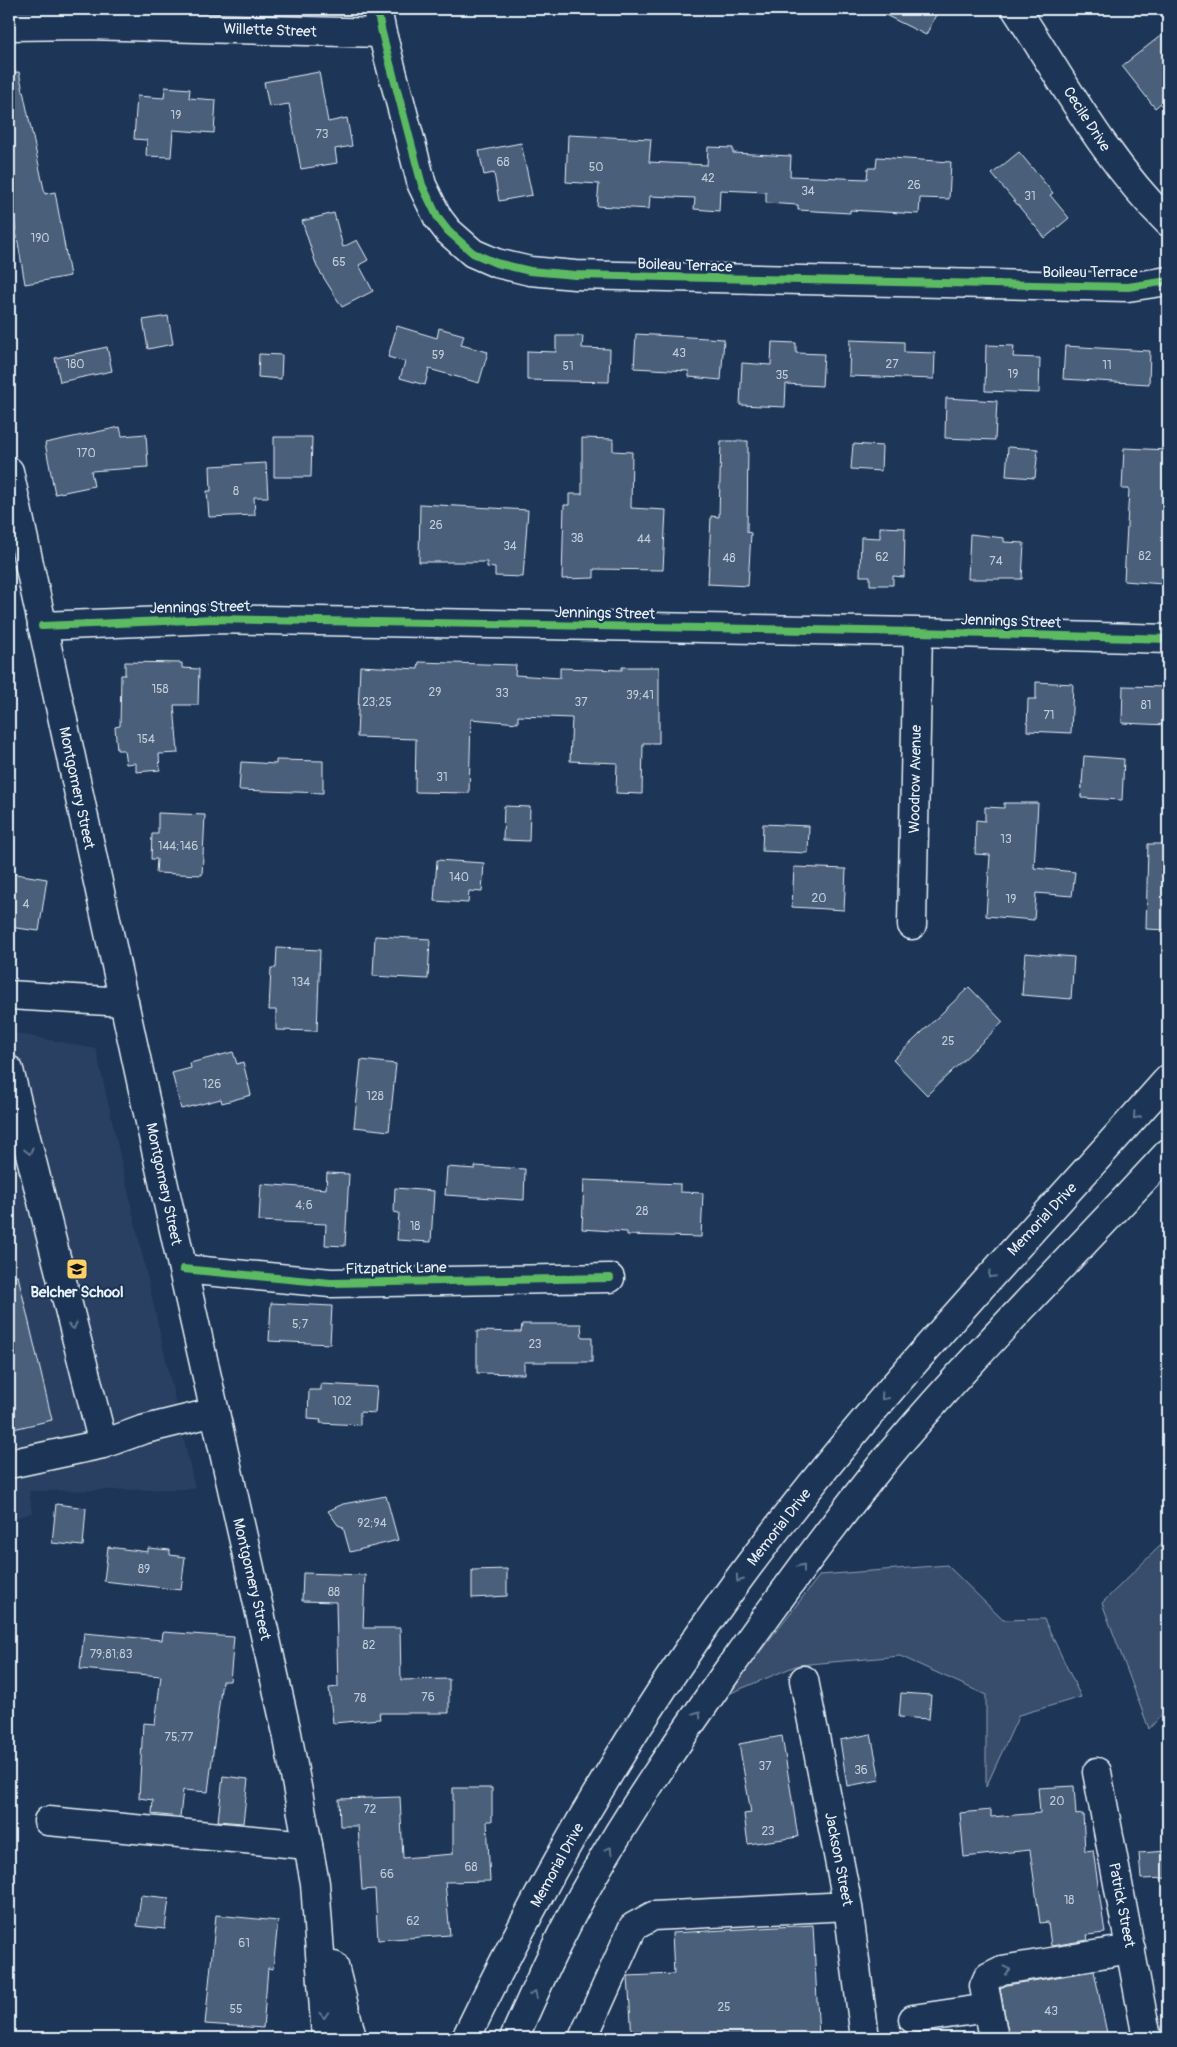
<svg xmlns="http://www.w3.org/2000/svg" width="1177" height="2047" viewBox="0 0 1177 2047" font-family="Pangolin,sans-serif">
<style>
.built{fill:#2a4162}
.green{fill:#374d6c;stroke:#909fb2}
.building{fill:#495e7a;stroke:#e8f1f8}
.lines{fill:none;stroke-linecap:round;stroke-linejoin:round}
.minor-casing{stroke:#e8f1f8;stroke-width:31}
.major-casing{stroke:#e8f1f8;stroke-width:31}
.minor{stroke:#1d3557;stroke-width:28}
.major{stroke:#1d3557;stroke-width:28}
.cycleway-casing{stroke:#1d3557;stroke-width:11}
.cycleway{stroke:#5cba63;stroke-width:8}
.oneway{stroke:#64778f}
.labels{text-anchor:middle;stroke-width:4.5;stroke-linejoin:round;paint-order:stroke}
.number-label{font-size:12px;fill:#c0ccd8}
.street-label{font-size:15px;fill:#e8f1f8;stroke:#1d3557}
.poi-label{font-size:15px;font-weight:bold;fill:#e8f1f8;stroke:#1d3557}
</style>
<rect width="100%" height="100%" fill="#1d3557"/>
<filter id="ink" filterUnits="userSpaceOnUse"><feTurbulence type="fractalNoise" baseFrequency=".02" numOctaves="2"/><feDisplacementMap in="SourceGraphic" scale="10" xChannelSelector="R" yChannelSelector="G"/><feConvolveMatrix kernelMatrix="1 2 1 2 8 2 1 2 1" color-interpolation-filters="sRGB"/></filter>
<g filter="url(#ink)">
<path class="built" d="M 9,1032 L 96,1049 L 195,1489 L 29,1491 L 32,1513 L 9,1520 Z"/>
<path class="green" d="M 1168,1538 L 1168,1708 L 1149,1729 L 1102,1603 Z
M 947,1565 L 1003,1620 L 1044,1619 L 1081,1697 L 1019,1715 L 986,1787 L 986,1695 L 900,1656 L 798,1665 L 726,1695 L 820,1575 Z"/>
<path class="building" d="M 873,9 L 939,9 L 926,35 Z
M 1168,30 L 1168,97 L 1155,108 L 1122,66 Z
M 19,72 L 45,194 L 55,192 L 70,276 L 25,284 L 9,189 L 9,73 Z
M 319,72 L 328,122 L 347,118 L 352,146 L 335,149 L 337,163 L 301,169 L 289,104 L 269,107 L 264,82 Z
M 165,87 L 190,89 L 189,98 L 216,100 L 214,133 L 173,130 L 171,157 L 146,156 L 147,140 L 134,139 L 137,96 L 164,98 Z
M 568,135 L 651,139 L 649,162 L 707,165 L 708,147 L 733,148 L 733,153 L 791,156 L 790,176 L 867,179 L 868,168 L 876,168 L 877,157 L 951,162 L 949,199 L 920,198 L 919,214 L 850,210 L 850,213 L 798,210 L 798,205 L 766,203 L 766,192 L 720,190 L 719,211 L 694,209 L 695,198 L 650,196 L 649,209 L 597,206 L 599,184 L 566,182 Z
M 521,143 L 532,195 L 499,201 L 494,173 L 484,175 L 479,151 Z
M 1019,152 L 1053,193 L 1050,195 L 1069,218 L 1045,238 L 992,174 Z
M 334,213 L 343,247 L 357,240 L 368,260 L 359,265 L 373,291 L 342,307 L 317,267 L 302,221 Z
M 168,316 L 173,344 L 148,349 L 143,320 Z
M 397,326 L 437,338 L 439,328 L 464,335 L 461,345 L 488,352 L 479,383 L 429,369 L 425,385 L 400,378 L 405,362 L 388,357 Z
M 636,334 L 724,339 L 721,380 L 689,377 L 689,371 L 634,368 Z
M 556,336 L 583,336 L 582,348 L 610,349 L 609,382 L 527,380 L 527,351 L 556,352 Z
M 850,340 L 904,342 L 904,352 L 935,353 L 934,379 L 849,376 Z
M 772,342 L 796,343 L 796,353 L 824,354 L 822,386 L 786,384 L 785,407 L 740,405 L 742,363 L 771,365 Z
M 986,345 L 1014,346 L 1013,357 L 1040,358 L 1039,393 L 985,391 Z
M 1065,346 L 1150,351 L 1149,384 L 1063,379 Z
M 107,347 L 112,371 L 60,382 L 55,358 Z
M 259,354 L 282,355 L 281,379 L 258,377 Z
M 946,398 L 997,401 L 995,440 L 945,438 Z
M 120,427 L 122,436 L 146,434 L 148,467 L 91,471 L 94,486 L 55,494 L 45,443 Z
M 274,437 L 312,437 L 311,477 L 274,477 Z
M 582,438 L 613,439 L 613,451 L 632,452 L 631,508 L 666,510 L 663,570 L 594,569 L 594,578 L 562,579 L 564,505 L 569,505 L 569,494 L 582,494 Z
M 721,441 L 748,441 L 747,532 L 751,533 L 748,586 L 708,584 L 711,516 L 719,517 Z
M 853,444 L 882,446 L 881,471 L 851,469 Z
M 1008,447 L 1038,449 L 1035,478 L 1006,476 Z
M 1124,448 L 1168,450 L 1168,491 L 1163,584 L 1124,581 L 1129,489 L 1122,489 Z
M 266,463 L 268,497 L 254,497 L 255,515 L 209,517 L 207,491 L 211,491 L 210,466 Z
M 420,504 L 528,510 L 523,577 L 495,576 L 495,568 L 487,567 L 487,562 L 419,562 Z
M 880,527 L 905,528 L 904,577 L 893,576 L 893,585 L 870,585 L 870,576 L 860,576 L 861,537 L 880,538 Z
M 970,534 L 1004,538 L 1004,542 L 1024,543 L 1022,579 L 968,579 Z
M 125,662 L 182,663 L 182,668 L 199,669 L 198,705 L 174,705 L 178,753 L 159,754 L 160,770 L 136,772 L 136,763 L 126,764 L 124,750 L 117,750 L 115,727 L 120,726 L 121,675 L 125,675 Z
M 419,662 L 516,665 L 515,675 L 560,678 L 560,668 L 622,670 L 622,667 L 659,667 L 659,743 L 643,743 L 642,794 L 616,793 L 617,763 L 570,761 L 572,718 L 518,716 L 518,723 L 471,719 L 469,793 L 415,792 L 416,739 L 357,737 L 360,666 L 418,669 Z
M 1036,682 L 1073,684 L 1071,733 L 1027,731 L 1028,699 L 1036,699 Z
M 1123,686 L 1168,687 L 1168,725 L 1122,723 Z
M 1084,756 L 1124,759 L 1122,800 L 1081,798 Z
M 276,760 L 323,761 L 323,793 L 239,790 L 241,762 L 276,764 Z
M 1004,803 L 1038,803 L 1034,868 L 1075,872 L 1072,896 L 1036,893 L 1034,920 L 986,916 L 990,855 L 975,854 L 976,820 L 985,821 L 985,807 L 1004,808 Z
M 504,806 L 530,807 L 529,841 L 503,840 Z
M 158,813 L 205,815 L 202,875 L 156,873 L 157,859 L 151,859 L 152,834 L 158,834 Z
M 763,824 L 809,826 L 808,853 L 762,851 Z
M 1148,844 L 1168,844 L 1168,930 L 1146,929 Z
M 437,860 L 484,863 L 482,892 L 469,891 L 468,903 L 434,901 Z
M 794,867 L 846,869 L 844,910 L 792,907 Z
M 9,873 L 47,879 L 39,931 L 9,927 Z
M 375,936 L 430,939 L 428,979 L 373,976 Z
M 277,948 L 320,950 L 317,1031 L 276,1030 L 276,1010 L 269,1010 L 271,968 L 276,968 Z
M 1025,953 L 1074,957 L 1071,999 L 1022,995 Z
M 969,987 L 1003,1022 L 927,1095 L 893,1060 Z
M 233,1052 L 237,1064 L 243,1062 L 251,1095 L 222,1103 L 221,1099 L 181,1109 L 172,1073 L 191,1068 L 190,1063 Z
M 361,1060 L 396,1064 L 389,1131 L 354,1127 Z
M 475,1166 L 525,1169 L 524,1200 L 445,1195 L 447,1167 L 475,1169 Z
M 327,1173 L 349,1174 L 345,1246 L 325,1245 L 326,1224 L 259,1221 L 261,1184 L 326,1189 Z
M 584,1180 L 680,1184 L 680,1192 L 703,1193 L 701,1237 L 627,1235 L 627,1232 L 582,1229 Z
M 395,1188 L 434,1191 L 431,1242 L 397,1240 L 399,1213 L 394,1212 Z
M 18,1276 L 52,1420 L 9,1430 L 9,1277 Z
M 271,1303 L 332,1306 L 330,1344 L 269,1341 Z
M 522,1324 L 581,1324 L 582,1337 L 592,1337 L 592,1362 L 524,1362 L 524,1374 L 477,1373 L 477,1331 L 521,1332 Z
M 321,1384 L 377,1387 L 375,1413 L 360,1412 L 360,1425 L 320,1423 L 321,1420 L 308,1419 L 309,1390 L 321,1390 Z
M 386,1496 L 398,1540 L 350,1552 L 343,1527 L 338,1525 L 328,1511 L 343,1504 Z
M 56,1504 L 86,1508 L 83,1546 L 52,1543 Z
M 108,1547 L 148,1552 L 148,1548 L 170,1550 L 170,1555 L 185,1557 L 181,1590 L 104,1581 Z
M 507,1569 L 507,1596 L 472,1598 L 472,1570 Z
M 303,1573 L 365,1575 L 363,1628 L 400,1628 L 401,1680 L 449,1679 L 449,1713 L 379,1713 L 380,1719 L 333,1723 L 329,1688 L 338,1687 L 336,1602 L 302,1601 Z
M 163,1632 L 234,1637 L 230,1681 L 222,1681 L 208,1792 L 183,1790 L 180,1817 L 152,1814 L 153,1800 L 139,1798 L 143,1723 L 155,1724 L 161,1676 L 80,1669 L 84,1633 L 162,1640 Z
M 901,1693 L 931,1695 L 929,1719 L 899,1717 Z
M 871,1734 L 880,1780 L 847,1786 L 840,1740 Z
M 782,1736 L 798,1837 L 748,1844 L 744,1814 L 751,1813 L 739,1744 Z
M 223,1776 L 248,1779 L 243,1823 L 218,1821 Z
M 1074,1786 L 1076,1815 L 1083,1814 L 1085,1851 L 1093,1850 L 1105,1933 L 1087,1935 L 1088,1940 L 1051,1946 L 1048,1922 L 1040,1923 L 1030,1850 L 964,1857 L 960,1813 L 991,1810 L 991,1817 L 1040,1813 L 1038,1788 Z
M 453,1788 L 492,1788 L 492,1821 L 487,1821 L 490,1881 L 445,1882 L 450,1935 L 378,1940 L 375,1889 L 362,1890 L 358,1826 L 340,1826 L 339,1799 L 400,1797 L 403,1858 L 453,1854 Z
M 1168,1851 L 1168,1878 L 1141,1879 L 1139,1853 Z
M 141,1895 L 169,1898 L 165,1929 L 137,1926 Z
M 216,1915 L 278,1921 L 273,1969 L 268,1968 L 263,2028 L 205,2024 Z
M 813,1925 L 819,2038 L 632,2038 L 628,1976 L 674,1974 L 672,1933 Z
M 1094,1971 L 1108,2038 L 1009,2038 L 1000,1988 L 1007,1985 Z"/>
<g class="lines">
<g class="minor-casing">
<path id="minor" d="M 377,9 L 382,33 L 422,185 L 438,218 L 448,231 L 473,253 L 496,263 L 530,271 L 575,275 L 1128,287 L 1168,281
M 1016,9 C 1064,82 1105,160 1168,222
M 9,26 L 85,25 L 382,33
M 42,626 L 214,619 L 918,632 L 1168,639
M 912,925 L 918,632
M 9,995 L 124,1002
M 9,1070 L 103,1444
M 183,1269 L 331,1283 L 610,1278
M 9,1464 L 103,1444 L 142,1430 L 215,1412
M 804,1680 L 848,1906 L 865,2038
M 1097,1772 L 1147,2038
M 48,1821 L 308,1845
M 913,2019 L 988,2008
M 583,2038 L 633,1927 L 653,1916 L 848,1906
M 994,2038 L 984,1986 L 988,1977 L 1002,1970 L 1131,1949"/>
</g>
<g class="major-casing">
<path id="major" d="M 9,471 L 156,1150 L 287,1733 L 315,1883 L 326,2038
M 334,1966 L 352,2038
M 466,2038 C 543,1878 633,1723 738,1580 C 869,1402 1022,1244 1168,1079
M 514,2038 C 538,1984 562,1930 592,1878 C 632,1807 679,1740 726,1673 C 776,1602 827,1532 882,1464 C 972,1355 1073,1257 1168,1153"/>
</g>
<use href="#minor" class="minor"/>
<use href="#major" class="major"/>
<g class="cycleway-casing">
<path id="cycleway" d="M 377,9 L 382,33 L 422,185 L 438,218 L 448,231 L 473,253 L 496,263 L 530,271 L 575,275 L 1128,287 L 1168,281
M 42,626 L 214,619 L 918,632 L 1168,639
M 183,1269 L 331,1283 L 610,1278"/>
</g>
<use href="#cycleway" class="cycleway"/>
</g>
<defs><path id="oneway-chevron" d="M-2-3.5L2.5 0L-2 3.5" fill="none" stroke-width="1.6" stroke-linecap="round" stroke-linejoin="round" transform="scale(1.25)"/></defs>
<g class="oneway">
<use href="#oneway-chevron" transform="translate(1136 1116) rotate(132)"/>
<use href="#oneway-chevron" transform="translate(29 1151) rotate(76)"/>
<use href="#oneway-chevron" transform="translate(991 1275) rotate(133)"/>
<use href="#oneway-chevron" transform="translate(73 1326) rotate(76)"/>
<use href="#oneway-chevron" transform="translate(884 1397) rotate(131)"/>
<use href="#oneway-chevron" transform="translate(802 1567) rotate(-53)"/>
<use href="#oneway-chevron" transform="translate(739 1579) rotate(126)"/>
<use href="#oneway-chevron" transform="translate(698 1714) rotate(-55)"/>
<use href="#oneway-chevron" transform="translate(609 1850) rotate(-59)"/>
<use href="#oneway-chevron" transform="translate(1007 1970) rotate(-13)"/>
<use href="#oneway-chevron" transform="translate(534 1994) rotate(-65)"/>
<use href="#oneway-chevron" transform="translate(324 2015) rotate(86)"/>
</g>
</g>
<defs>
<g id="school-square" transform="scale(1.125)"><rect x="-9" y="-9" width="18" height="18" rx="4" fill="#ffd166" stroke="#1d3557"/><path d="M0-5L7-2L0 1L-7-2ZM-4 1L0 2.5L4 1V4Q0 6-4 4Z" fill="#111"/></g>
</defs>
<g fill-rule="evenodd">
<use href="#school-square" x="77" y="1269"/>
</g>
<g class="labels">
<g class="number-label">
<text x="176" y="119">19</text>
<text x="322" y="138">73</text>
<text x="503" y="166">68</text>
<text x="596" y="171">50</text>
<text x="708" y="182">42</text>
<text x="914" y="189">26</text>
<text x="808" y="195">34</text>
<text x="1030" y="200">31</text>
<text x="40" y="242">190</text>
<text x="339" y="266">65</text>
<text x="679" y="357">43</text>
<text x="438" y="359">59</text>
<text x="75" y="368">180</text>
<text x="892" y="368">27</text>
<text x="1107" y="369">11</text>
<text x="568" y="370">51</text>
<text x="1013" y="378">19</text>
<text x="782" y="379">35</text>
<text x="86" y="457">170</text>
<text x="236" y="495">8</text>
<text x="436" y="529">26</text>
<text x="577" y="542">38</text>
<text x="644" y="543">44</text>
<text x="510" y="550">34</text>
<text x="1145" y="560">82</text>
<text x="882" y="561">62</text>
<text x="729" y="562">48</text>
<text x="996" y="565">74</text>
<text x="160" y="693">158</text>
<text x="435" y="696">29</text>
<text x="502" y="697">33</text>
<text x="640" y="699">39;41</text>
<text x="377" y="706">23;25</text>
<text x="581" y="706">37</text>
<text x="1146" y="709">81</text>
<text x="1049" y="719">71</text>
<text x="146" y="743">154</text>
<text x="442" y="781">31</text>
<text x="1006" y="843">13</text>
<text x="178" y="850">144;146</text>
<text x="459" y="881">140</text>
<text x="819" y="902">20</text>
<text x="1011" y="903">19</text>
<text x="26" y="908">4</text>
<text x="301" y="986">134</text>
<text x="948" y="1045">25</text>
<text x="212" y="1088">126</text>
<text x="375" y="1100">128</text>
<text x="304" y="1209">4;6</text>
<text x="642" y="1215">28</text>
<text x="415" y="1230">18</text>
<text x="300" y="1328">5;7</text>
<text x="535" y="1348">23</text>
<text x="342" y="1405">102</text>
<text x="372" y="1527">92;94</text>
<text x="144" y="1573">89</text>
<text x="334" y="1596">88</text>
<text x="369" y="1649">82</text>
<text x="111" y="1658">79;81;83</text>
<text x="428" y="1701">76</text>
<text x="360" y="1702">78</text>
<text x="179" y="1741">75;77</text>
<text x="765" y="1770">37</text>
<text x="861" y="1774">36</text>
<text x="1057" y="1805">20</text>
<text x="370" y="1813">72</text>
<text x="768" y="1835">23</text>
<text x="471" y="1871">68</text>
<text x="387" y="1878">66</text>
<text x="1069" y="1904">18</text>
<text x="413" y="1925">62</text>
<text x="244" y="1947">61</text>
<text x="724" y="2011">25</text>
<text x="236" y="2013">55</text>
<text x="1051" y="2015">43</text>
</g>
<g class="street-label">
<text transform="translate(270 30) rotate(2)" y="5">Willette Street</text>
<text transform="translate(1087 119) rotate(57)" y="5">Cecile Drive</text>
<text transform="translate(685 265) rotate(2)" y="5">Boileau Terrace</text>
<text x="1090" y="277">Boileau Terrace</text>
<text transform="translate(200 607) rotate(-1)" y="5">Jennings Street</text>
<text transform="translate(605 613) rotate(1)" y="5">Jennings Street</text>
<text transform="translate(1011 621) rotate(2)" y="5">Jennings Street</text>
<text transform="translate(915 779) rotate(-89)" y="5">Woodrow Avenue</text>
<text transform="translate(77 788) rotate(78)" y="5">Montgomery Street</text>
<text transform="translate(164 1184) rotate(78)" y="5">Montgomery Street</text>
<text transform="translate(1042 1219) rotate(-47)" y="5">Memorial Drive</text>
<text transform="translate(396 1268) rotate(-1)" y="5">Fitzpatrick Lane</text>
<text transform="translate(779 1527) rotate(-52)" y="5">Memorial Drive</text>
<text transform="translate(252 1579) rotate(77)" y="5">Montgomery Street</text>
<text transform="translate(839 1859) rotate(79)" y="5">Jackson Street</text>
<text transform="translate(557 1865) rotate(-61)" y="5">Memorial Drive</text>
<text transform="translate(1122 1905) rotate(79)" y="5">Patrick Street</text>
</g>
<g class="poi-label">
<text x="77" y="1297">Belcher School</text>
</g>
</g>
<rect width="1177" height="2047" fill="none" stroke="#1d3557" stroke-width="30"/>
<rect x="15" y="15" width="1147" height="2017" fill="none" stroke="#e8f1f8" stroke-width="2" filter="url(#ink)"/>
</svg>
